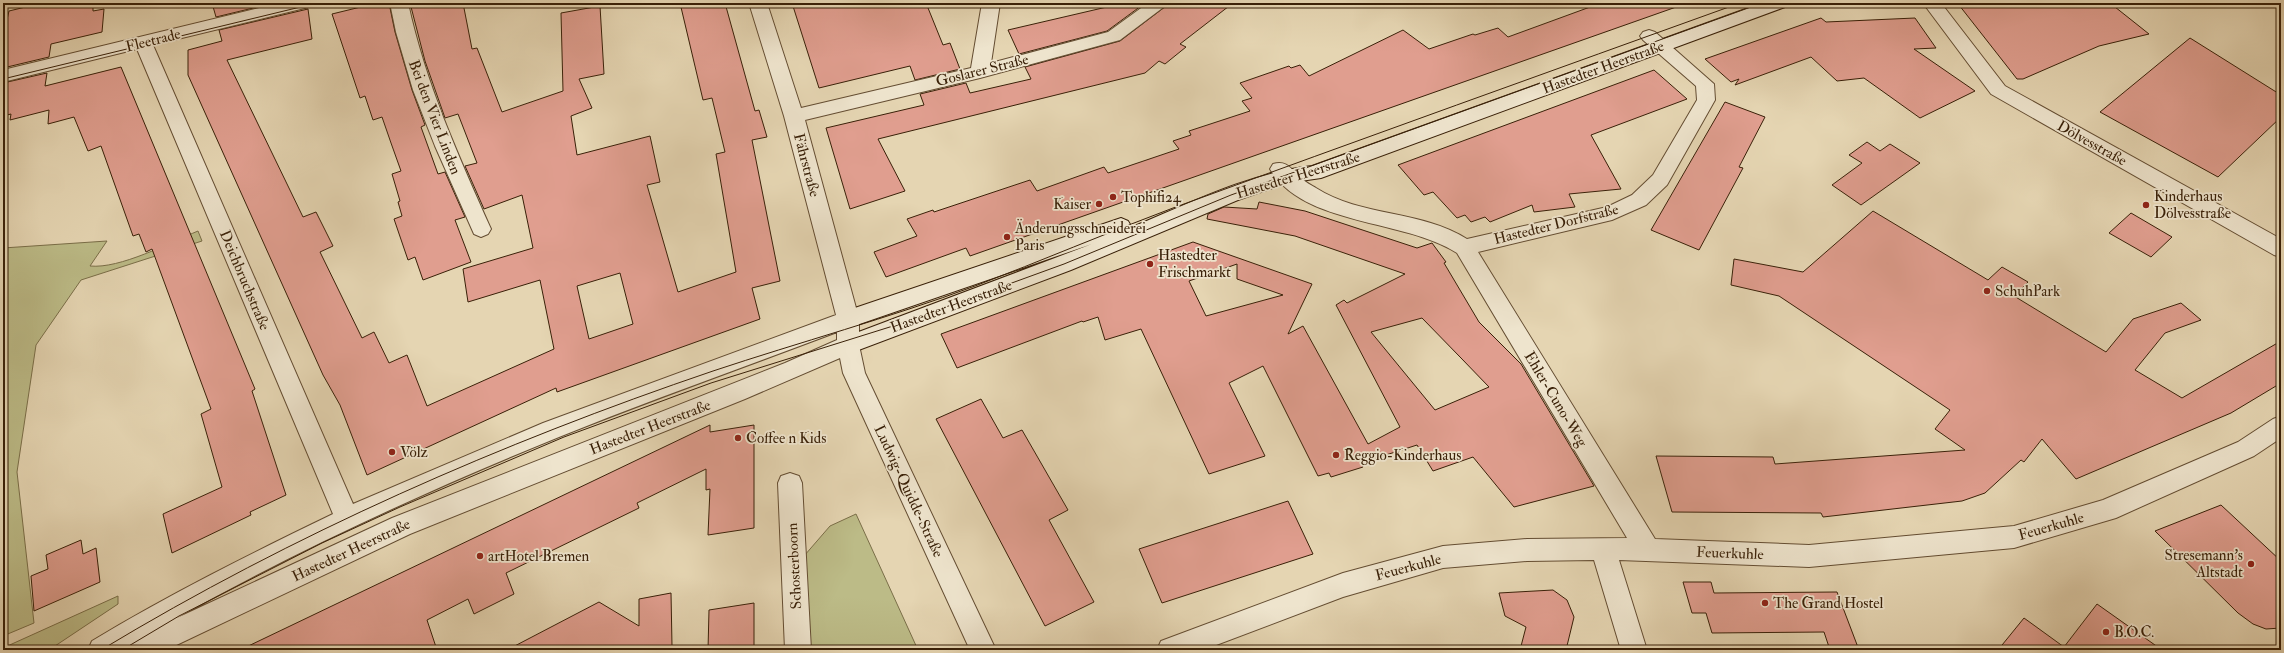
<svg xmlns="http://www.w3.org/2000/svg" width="2284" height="653" viewBox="0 0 2284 653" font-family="'IM FELL Double Pica',serif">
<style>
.green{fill:#bcbb87;stroke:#7a6e48}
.building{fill:#e09e8f;stroke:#392008;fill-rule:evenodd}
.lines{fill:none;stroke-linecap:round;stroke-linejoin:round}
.street-casing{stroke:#644d32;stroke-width:2}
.secondary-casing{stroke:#392008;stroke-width:2}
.street{fill:#eee4cd;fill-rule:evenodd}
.secondary{fill:#eee4cd;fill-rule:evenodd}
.tram{stroke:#392008;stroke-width:1}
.poi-dot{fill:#8f2418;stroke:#eee4cd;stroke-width:1.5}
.labels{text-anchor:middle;stroke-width:3.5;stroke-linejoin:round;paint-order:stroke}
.street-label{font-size:15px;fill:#392008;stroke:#eee4cd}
.poi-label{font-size:15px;fill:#392008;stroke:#eee4cd;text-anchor:start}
</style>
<rect width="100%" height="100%" fill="#e5d5b2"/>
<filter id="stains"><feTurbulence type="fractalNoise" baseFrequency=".005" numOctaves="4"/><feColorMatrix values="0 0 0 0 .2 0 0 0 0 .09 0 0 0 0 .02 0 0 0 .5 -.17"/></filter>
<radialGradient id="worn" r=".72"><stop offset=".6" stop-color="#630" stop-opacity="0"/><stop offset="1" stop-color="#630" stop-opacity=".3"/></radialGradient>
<path class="green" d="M 198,231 L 202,241 L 81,280 L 36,345 L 17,472 L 34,623 L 3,636 L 3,248 L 107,241 L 90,266 C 120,269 169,243 198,231 Z
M 856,514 L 918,650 L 807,650 L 804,556 L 830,526 Z
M 118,596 L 118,604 L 49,650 L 3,650 L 3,648 Z"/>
<path class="building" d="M 42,3 L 93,3 L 93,11 L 104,9 L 102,32 L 51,44 L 49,57 L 3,68 L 3,37 L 9,11 Z
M 212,3 L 274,3 L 216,17 Z
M 377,3 L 389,3 L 395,32 L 412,90 L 425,125 L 421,127 L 438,174 L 445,172 L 465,217 L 455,220 L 471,262 L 423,280 L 415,257 L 408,260 L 394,219 L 402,216 L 398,202 L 400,201 L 392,174 L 401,171 L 391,143 L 382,117 L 373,120 L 365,96 L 360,98 L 332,14 Z
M 410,3 L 463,3 L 472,49 L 477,48 L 502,112 L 563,91 L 561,13 L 600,6 L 604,74 L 579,79 L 592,108 L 571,116 L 577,155 L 650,136 L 660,182 L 647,185 L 678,292 L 736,272 L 716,154 L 725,152 L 712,98 L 703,100 L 680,3 L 725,3 L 755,111 L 759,110 L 767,137 L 752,140 L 780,281 L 752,288 L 760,319 L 557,392 L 556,388 L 367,475 L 340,405 L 323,375 L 188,75 L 188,50 L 222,41 L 219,30 L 308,9 L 312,39 L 227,60 L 303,217 L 316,212 L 333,246 L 320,252 L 362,338 L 374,332 L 389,363 L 407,355 L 427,406 L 554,349 L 540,280 L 468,302 L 463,269 L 533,248 L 522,195 L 484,209 L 465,166 L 477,163 L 458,114 L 445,118 L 425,61 ZM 620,273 L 633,324 L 589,339 L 577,286 Z
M 792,3 L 926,3 L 943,45 L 950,43 L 960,69 L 915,80 L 910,66 L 819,88 Z
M 1124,3 L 1145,3 L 1107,31 L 1019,54 L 1008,30 Z
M 1170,3 L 1233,3 L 1180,44 L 1186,47 L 1165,64 L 1159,61 L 1145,73 L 878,139 L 905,191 L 850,209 L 826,128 L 924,105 L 920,94 L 966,83 L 970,93 L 1031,79 L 1025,67 L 1120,41 Z
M 1601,3 L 1678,3 L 1679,6 L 970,256 L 966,248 L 886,277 L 874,252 L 917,236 L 907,219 L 933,210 L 934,212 L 1030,180 L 1037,191 L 1104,167 L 1108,173 L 1179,149 L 1173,141 L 1191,135 L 1189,131 L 1250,111 L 1242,101 L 1252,98 L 1240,83 L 1289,66 L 1291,68 L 1300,65 L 1309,76 L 1403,30 L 1429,49 L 1473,34 L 1475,35 L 1498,28 L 1508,37 Z
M 2015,3 L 2110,3 L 2149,34 L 2099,46 L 2023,79 L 2017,79 L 1959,5 Z
M 1821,18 L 1826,22 L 1915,18 L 1936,48 L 1914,49 L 1975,91 L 1920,118 L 1864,78 L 1837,81 L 1811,57 L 1735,85 L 1739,79 L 1731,82 L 1705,59 Z
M 2190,38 L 2281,95 L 2281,117 L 2218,177 L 2100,112 Z
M 121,67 L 255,389 L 252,391 L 286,495 L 250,512 L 251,515 L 172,553 L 163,514 L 222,487 L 201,414 L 211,409 L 152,249 L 146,252 L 139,234 L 133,236 L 101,146 L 88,151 L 74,117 L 48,124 L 49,110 L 10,120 L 11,114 L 3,116 L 3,83 L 47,73 L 45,86 Z
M 1654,70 L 1687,99 L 1591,135 L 1621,189 L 1569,194 L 1575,207 L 1534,212 L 1532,205 L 1490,222 L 1485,217 L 1471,222 L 1465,215 L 1457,218 L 1433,192 L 1424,195 L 1398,165 Z
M 1725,102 L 1765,117 L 1739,167 L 1743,168 L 1699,250 L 1651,230 Z
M 1867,142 L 1880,151 L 1890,144 L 1920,163 L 1861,205 L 1832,185 L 1862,163 L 1849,155 Z
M 1259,202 L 1305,211 L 1417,248 L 1432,243 L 1446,262 L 1444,263 L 1479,322 L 1521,364 L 1594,486 L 1514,507 L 1473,457 L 1433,471 L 1417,445 L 1361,463 L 1363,467 L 1331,477 L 1329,473 L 1318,476 L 1263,366 L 1229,383 L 1265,456 L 1209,474 L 1141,329 L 1105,340 L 1098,317 L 1083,322 L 1082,321 L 957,368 L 941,334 L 1193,242 L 1312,284 L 1288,334 L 1303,326 L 1368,444 L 1400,427 L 1336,305 L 1344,300 L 1347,303 L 1405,274 L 1295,236 L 1207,219 L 1208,214 L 1224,207 L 1257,209 ZM 1237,264 L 1237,279 L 1283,295 L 1206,316 L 1189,281 ZM 1422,318 L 1461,358 L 1489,387 L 1435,410 L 1371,332 Z
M 1873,211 L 1988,280 L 2002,267 L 2028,282 L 2014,296 L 2106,352 L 2133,319 L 2181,303 L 2201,320 L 2165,333 L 2135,370 L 2182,398 L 2281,341 L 2281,383 L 2231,413 L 2076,479 L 2042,439 L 2024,462 L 2021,460 L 1985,493 L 1962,501 L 1823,517 L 1821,513 L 1672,512 L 1656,456 L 1773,457 L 1775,464 L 1965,450 L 1935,429 L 1950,410 L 1779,296 L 1731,285 L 1734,259 L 1803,272 Z
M 2131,213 L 2172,237 L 2151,257 L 2109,233 Z
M 981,399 L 1003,438 L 1022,430 L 1068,510 L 1049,520 L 1094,602 L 1045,626 L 936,419 Z
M 710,425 L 710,432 L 754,425 L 754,528 L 708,535 L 710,489 L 706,490 L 706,469 L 637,503 L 639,508 L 506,573 L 514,594 L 474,614 L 468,599 L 427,620 L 437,650 L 240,650 Z
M 1288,501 L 1313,554 L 1162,603 L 1139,549 Z
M 2221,505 L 2281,561 L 2281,628 L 2266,629 L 2253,624 L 2238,613 L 2155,531 Z
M 81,540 L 83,554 L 96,548 L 100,582 L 34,611 L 31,576 L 48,569 L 46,555 Z
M 1683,582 L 1711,582 L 1714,593 L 1837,592 L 1859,650 L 1830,650 L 1824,632 L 1712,633 L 1706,613 L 1692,613 Z
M 1553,590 L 1567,600 L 1574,617 L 1566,650 L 1520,650 L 1526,627 L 1505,616 L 1499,593 Z
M 671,593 L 672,646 L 679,650 L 507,650 L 599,602 L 639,626 L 639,599 Z
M 754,603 L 754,650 L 708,650 L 709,610 Z
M 2097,604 L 2162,650 L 1998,650 L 2024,618 L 2064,647 Z"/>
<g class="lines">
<g class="street-casing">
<path id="street" d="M 280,3 L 312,3 L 309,7 L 153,45 L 353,504 L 543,423 L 836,315 L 784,116 L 749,3 L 767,3 L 801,108 L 971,68 L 982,3 L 1000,3 L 991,63 L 1108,32 L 1148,3 L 1169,3 L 1120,40 L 980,78 L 805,120 L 859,319 L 859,345 L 865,373 L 996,650 L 970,650 L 843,373 L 840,358 L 745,399 L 410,534 L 166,650 L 88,650 L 92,641 C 170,594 250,554 333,514 L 137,49 L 3,82 L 3,70 ZM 837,332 L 837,340 L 785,363 L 392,518 L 177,618 C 299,549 429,490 559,437 C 651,400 745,367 837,332 Z
M 390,3 L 408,3 C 425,82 458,155 491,229 L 488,234 L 481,237 L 474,234 L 435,146 L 413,90 L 396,32 Z
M 1923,3 L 1941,3 L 2005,86 L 2281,239 L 2281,257 L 2274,255 L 1991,94 Z
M 1649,30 L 1655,32 L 1714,84 L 1715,100 L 1667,185 L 1646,205 L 1612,220 L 1478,252 L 1655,539 L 1809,545 L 2014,526 L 2103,500 L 2238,442 L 2273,419 L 2281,416 L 2281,438 L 2254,456 L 2116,518 L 2014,548 L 1809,567 L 1619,560 L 1647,650 L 1621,650 L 1594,560 L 1527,561 L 1443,568 L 1343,597 L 1203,650 L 1157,650 L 1161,641 L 1343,573 L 1443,546 L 1527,539 L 1627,538 L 1457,253 C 1405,219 1303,226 1270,169 L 1273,164 C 1287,160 1291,169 1301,178 C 1305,182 1311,185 1316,188 C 1361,217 1422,210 1467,239 L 1607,207 L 1632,195 L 1653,175 L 1697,100 L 1696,86 L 1643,40 L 1640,36 L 1643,32 Z
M 790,473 L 799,476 L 802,483 L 811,650 L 785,650 L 778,483 L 781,476 Z"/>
</g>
<g class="secondary-casing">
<path id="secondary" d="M 1762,3 L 1788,3 L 1785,7 L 1321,178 L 1287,183 L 1238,200 L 1071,270 L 856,351 L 848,354 L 840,351 L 837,345 L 840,339 L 1092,244 L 848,328 L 840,325 L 837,319 L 840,313 L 1121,218 L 1128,221 L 1131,226 L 1130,228 C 1188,204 1249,173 1312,166 Z"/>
</g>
<use href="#street" class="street"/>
<use href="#secondary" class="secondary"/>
<path class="tram" d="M 3,79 L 317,3
M 101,650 C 293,534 501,443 713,371 C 800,342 889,318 975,286 C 1041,261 1106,233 1173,208 C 1362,139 1551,71 1740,3
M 122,650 L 179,616 L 322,543 L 400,507 L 564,437 L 711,383 L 893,326 L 954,304 L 1064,264 L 1231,195 L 1762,3"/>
</g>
<g class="poi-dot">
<circle cx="1113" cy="197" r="4"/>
<circle cx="1099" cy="204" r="4"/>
<circle cx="2146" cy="205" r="4"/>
<circle cx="1007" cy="237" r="4"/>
<circle cx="1150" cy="264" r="4"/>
<circle cx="1987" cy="291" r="4"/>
<circle cx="738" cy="438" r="4"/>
<circle cx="392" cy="452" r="4"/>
<circle cx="1336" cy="455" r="4"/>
<circle cx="480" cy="556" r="4"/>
<circle cx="2251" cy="564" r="4"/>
<circle cx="1765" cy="603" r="4"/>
<circle cx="2106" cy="632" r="4"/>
</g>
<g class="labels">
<g class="street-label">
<text transform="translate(153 40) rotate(-14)" y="5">Fleetrade</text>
<text transform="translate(1603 67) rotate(-20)" y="5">Hastedter Heerstraße</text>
<text transform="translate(982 70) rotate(-14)" y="5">Goslarer Straße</text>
<text transform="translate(435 117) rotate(69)" y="5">Bei den Vier Linden</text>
<text transform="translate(2092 143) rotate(29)" y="5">Dölvesstraße</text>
<text transform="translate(807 165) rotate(75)" y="5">Fährstraße</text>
<text transform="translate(1298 175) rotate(-17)" y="5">Hastedter Heerstraße</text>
<text transform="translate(1556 224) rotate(-14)" y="5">Hastedter Dorfstraße</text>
<text transform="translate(245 280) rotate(67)" y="5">Deichbruchstraße</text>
<text transform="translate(951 306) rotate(-20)" y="5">Hastedter Heerstraße</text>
<text transform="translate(1556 399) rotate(59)" y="5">Ehler-Cuno-Weg</text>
<text transform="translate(650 427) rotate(-21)" y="5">Hastedter Heerstraße</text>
<text transform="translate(909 491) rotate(65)" y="5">Ludwig-Quidde-Straße</text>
<text transform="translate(2051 526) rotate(-16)" y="5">Feuerkuhle</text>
<text transform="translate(351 550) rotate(-25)" y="5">Hastedter Heerstraße</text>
<text transform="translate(1730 553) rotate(2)" y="5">Feuerkuhle</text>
<text transform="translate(794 566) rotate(-93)" y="5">Schosterboorn</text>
<text transform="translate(1408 567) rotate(-15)" y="5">Feuerkuhle</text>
</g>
<g class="poi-label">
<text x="2154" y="201">Kinderhaus<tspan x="2154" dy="17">Dölvesstraße</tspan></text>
<text x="1121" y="202">Tophifi24</text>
<text x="1091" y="209" text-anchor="end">Kaiser</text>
<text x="1015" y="233">Änderungsschneiderei<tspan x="1015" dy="17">Paris</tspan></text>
<text x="1158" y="260">Hastedter<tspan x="1158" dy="17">Frischmarkt</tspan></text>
<text x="1995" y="296">SchuhPark</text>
<text x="746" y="443">Coffee n Kids</text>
<text x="400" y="457">Völz</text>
<text x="1344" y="460">Reggio-Kinderhaus</text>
<text x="2243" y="560" text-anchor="end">Stresemann's<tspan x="2243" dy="17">Altstadt</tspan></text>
<text x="488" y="561">artHotel Bremen</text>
<text x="1773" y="608">The Grand Hostel</text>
<text x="2114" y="637">B.O.C.</text>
</g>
</g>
<rect width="2284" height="653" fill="none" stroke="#e5d5b2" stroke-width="16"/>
<rect x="4" y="4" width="2276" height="645" fill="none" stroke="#392008" stroke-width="2"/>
<rect x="8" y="8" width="2268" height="637" fill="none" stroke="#392008"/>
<rect width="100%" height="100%" filter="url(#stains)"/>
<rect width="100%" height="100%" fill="url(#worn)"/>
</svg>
